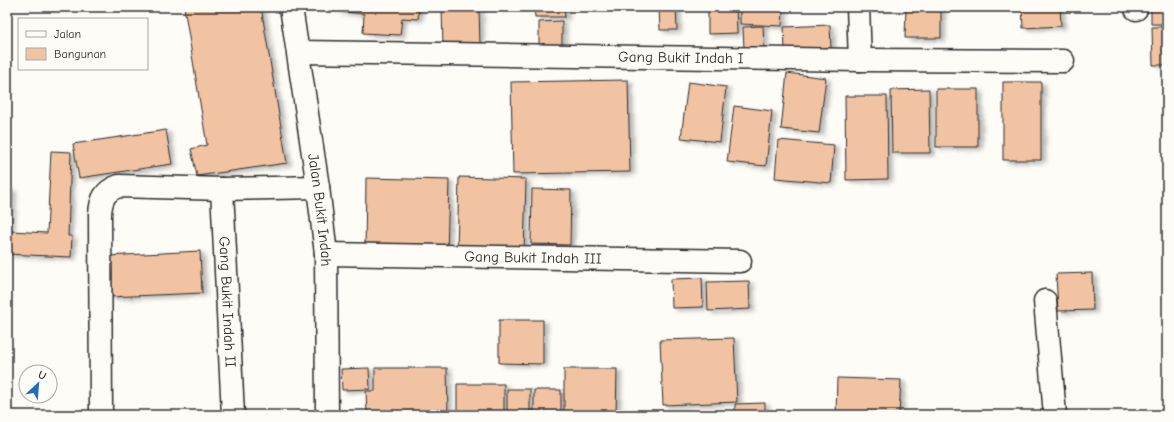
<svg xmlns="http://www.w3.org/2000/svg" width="1174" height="422" viewBox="0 0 1174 422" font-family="'Comic Neue',sans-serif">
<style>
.building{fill:#f2c3a2;stroke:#2b2b2b;filter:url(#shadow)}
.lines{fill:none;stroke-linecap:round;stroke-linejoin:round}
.minor-casing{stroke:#2b2b2b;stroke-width:25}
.minor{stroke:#fdfcf7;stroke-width:22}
.labels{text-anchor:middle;stroke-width:3.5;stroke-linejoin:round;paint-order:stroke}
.street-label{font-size:15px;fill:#2b2b2b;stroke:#fdfcf7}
</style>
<defs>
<filter id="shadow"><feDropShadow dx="4.5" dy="2.5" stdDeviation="2" flood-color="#0004"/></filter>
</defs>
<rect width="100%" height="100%" fill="#fdfcf7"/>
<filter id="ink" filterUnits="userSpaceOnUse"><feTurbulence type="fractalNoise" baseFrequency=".025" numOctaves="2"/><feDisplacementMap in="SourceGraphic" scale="8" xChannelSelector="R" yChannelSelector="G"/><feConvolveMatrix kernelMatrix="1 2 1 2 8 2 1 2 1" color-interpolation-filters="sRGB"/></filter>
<g filter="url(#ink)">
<path class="building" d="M 184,7 L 261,7 L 287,163 L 197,176 L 191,149 L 207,145 Z
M 337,7 L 419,7 L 418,19 L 402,18 L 400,35 L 363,33 L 364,14 L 337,11 Z
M 534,7 L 564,7 L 565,17 L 535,17 Z
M 659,7 L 676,7 L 677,30 L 660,30 Z
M 708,7 L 736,7 L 737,33 L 708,34 Z
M 740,7 L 783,7 L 782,26 L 740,24 Z
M 863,7 L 898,7 L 898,8 L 863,8 Z
M 906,7 L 941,7 L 941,38 L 905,38 Z
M 1022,7 L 1060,7 L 1061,26 L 1023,28 Z
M 1151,7 L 1167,7 L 1167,24 L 1151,24 Z
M 479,8 L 480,46 L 443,47 L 442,9 Z
M 562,21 L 562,49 L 539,49 L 539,22 Z
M 830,25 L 831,49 L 785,50 L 784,27 Z
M 763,26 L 764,49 L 744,50 L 743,27 Z
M 1152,27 L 1167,27 L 1167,65 L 1153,65 Z
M 787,73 L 826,78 L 819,133 L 781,129 Z
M 628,80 L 630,172 L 513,174 L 511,82 Z
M 688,82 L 726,87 L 720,142 L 681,138 Z
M 1003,82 L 1041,82 L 1041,160 L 1003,160 Z
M 929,89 L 930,153 L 892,153 L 891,90 Z
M 936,89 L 978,89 L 978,147 L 936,147 Z
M 845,96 L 887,96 L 888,179 L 846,180 Z
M 734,106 L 772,111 L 766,166 L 727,162 Z
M 166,130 L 172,164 L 79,178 L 73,144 Z
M 778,140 L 834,145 L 831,183 L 775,178 Z
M 51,151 L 71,152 L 68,236 L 72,236 L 71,257 L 7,254 L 7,189 L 12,189 L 10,231 L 47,233 Z
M 459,177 L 526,179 L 524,253 L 457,251 Z
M 366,178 L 449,180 L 447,255 L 365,253 Z
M 532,189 L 571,190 L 570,245 L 531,244 Z
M 200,251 L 202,293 L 109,297 L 107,256 Z
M 1092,273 L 1093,310 L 1058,311 L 1056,274 Z
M 702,278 L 703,307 L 672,308 L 671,279 Z
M 749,281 L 750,309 L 708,311 L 707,282 Z
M 499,320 L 543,320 L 543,364 L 499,363 Z
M 734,338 L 737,402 L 663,405 L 660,340 Z
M 369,368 L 370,389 L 342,390 L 341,369 Z
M 375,368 L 447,368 L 448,415 L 367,415 L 366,391 L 375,391 Z
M 564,369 L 617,369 L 616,415 L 564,415 Z
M 837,378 L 901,380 L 899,415 L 836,415 Z
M 457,384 L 504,384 L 504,415 L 457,415 Z
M 507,389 L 530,389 L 530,415 L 507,415 Z
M 534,390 L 561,390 L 561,415 L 534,415 Z
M 765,403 L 765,415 L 735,415 L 735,404 Z"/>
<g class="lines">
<g class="minor-casing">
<g id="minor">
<path id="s1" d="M 291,7 L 318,187 L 326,254 L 327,415"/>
<path d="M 858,7 L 860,60"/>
<path d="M 1136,7 L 1136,9"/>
<path id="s2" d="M 299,52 L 860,60 L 1063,61"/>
<path id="s3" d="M 222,189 L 233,415"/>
<path id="s4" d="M 326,254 L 740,261"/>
<path d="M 1045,301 L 1055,415"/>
<path d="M 101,415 L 100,214 C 101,200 104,191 119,186 L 222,189 L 318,187"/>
</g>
</g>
<use href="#minor" class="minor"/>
</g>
</g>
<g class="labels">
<g class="street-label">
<text dy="5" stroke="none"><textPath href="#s2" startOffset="382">Gang Bukit Indah I</textPath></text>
<text dy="5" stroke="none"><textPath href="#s1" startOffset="205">Jalan Bukit Indah</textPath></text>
<text dy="5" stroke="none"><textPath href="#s4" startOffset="207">Gang Bukit Indah III</textPath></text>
<text dy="5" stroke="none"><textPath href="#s3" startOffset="113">Gang Bukit Indah II</textPath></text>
</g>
</g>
<rect width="1174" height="422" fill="none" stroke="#fdfcf7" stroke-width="24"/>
<rect x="12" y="12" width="1150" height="398" fill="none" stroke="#2b2b2b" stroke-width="1.5" filter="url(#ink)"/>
<rect x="18" y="18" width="130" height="52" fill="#fdfcf7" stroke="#a9a8a5"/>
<rect x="26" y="31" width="20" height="6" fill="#fdfcf7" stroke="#a9a8a5"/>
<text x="54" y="38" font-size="12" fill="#2b2b2b">Jalan</text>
<rect x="26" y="48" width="20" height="12" fill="#f2c3a2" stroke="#a9a8a5"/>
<text x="54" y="58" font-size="12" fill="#2b2b2b">Bangunan</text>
<g transform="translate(38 384) rotate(26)"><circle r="19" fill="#fdfcf7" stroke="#a9a8a5"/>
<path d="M0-3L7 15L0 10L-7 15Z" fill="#1f6fb2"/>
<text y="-6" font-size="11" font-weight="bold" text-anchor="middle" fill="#2b2b2b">U</text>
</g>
</svg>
